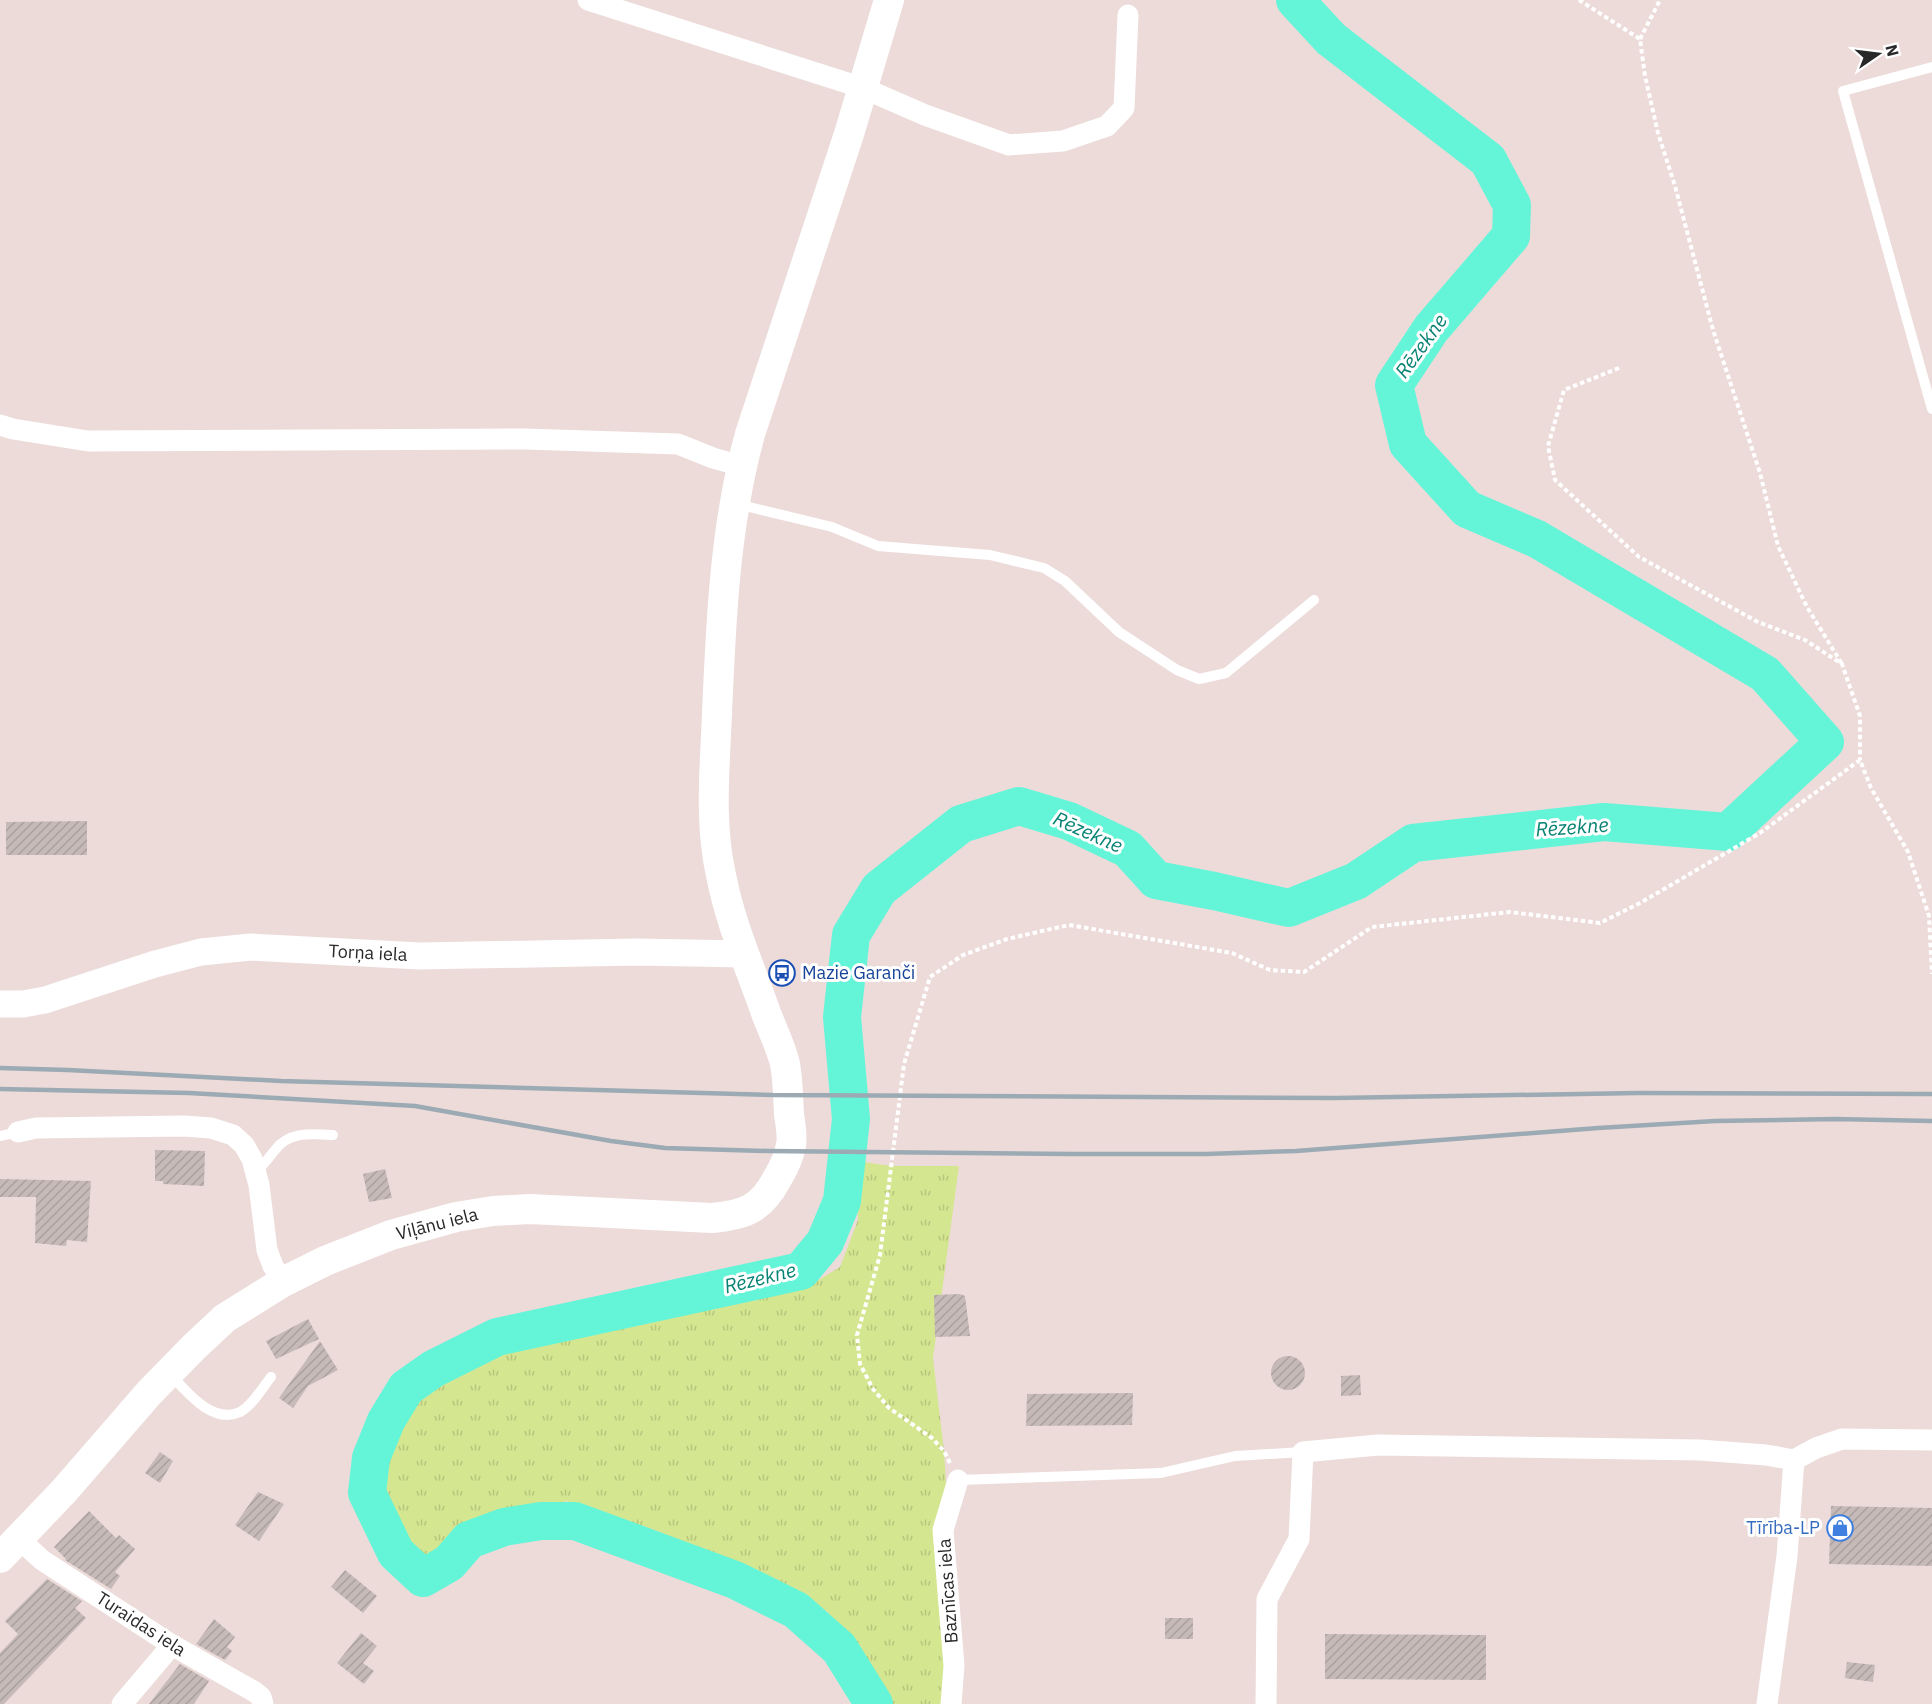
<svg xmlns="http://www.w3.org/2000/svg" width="1932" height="1704" viewBox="0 0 1932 1704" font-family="'IBM Plex Sans',sans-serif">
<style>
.grass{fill:url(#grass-tufts)}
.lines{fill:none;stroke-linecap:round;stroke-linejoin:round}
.river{stroke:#64f5d9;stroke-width:38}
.building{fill:url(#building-hatch)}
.path{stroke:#fff;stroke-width:4;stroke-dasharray:4.5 3;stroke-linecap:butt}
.service{stroke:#fff;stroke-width:10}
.minor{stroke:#fff;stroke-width:21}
.tertiary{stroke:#fff;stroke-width:27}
.secondary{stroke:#fff;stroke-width:30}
.rail{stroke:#9caab4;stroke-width:4.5}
.labels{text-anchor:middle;stroke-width:6;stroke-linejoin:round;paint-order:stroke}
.street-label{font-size:18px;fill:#282828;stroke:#fff}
.transit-label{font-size:18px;fill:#164399;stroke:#fff;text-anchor:start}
.shop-label{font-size:18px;fill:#366cbe;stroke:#fff;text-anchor:end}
.water-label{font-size:20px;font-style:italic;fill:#078374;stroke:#fff}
</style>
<defs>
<pattern id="grass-tufts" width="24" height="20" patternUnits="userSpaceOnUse" patternTransform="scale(1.5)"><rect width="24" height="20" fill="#d5e691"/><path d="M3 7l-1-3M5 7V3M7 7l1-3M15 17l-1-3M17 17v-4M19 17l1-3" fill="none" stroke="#b7c57d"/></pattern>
<pattern id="building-hatch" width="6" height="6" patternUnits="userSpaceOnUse" patternTransform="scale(1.5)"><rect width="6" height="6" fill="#c6bab8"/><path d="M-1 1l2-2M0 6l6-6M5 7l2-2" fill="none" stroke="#aaa09e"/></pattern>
</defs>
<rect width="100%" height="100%" fill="#ecdbd9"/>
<path class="grass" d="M 857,1161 L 891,1166 L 959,1166 L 933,1358 L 944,1451 L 948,1515 L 949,1704 L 883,1704 L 828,1612 L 660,1532 L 567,1501 L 461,1531 L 469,1540 L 423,1578 L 371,1458 L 433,1369 L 497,1337 L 807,1287 L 840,1267 L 858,1220 Z"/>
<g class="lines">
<path class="river" d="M 874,1704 L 839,1648 L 796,1610 L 735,1580 L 575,1521 L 541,1521 L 504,1527 L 469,1540 L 449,1563 L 423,1578 L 396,1553 L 367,1493 L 371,1458 L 386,1421 L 406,1388 L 433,1369 L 497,1337 L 801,1271 L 825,1242 L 842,1201 L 851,1119 L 842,1017 L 851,935 L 879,889 L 961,824 L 1019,806 L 1069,821 L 1128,849 L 1156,880 L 1214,891 L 1289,908 L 1356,881 L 1413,843 L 1604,822 L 1728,832 L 1825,742 L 1765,674 L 1537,539 L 1467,509 L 1408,444 L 1394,385 L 1431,329 L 1511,236 L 1512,205 L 1488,160 L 1331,39 L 1295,0"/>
</g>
<path class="building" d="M 87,821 L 87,855 L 6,855 L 6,822 Z
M 155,1150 L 205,1151 L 204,1186 L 163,1184 L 163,1181 L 155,1181 Z
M 385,1169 L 392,1198 L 369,1202 L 363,1174 Z
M 0,1179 L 91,1181 L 87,1242 L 67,1240 L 66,1246 L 35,1243 L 36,1197 L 0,1197 Z
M 960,1294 L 965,1296 L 970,1336 L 935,1337 L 934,1295 Z
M 308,1319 L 319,1339 L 276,1359 L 266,1341 Z
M 320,1341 L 338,1370 L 308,1386 L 293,1408 L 279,1398 Z
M1271 1373a17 17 0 1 1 34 0a17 17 0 1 1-34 0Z
M 1360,1375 L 1361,1395 L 1341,1396 L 1341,1376 Z
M 1133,1393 L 1132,1425 L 1026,1426 L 1027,1394 Z
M 160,1452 L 173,1461 L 160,1483 L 145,1473 Z
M 258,1492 L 284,1504 L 259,1541 L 235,1525 Z
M 1831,1506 L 1932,1508 L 1932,1566 L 1829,1564 Z
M 89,1511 L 116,1538 L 119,1535 L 135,1549 L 115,1572 L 120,1576 L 111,1589 L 65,1560 L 66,1559 L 54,1547 Z
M 345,1570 L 377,1596 L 363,1613 L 331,1587 Z
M 47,1579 L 82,1601 L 75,1608 L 86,1618 L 4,1704 L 0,1704 L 0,1653 L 18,1634 L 5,1621 Z
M 1165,1618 L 1193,1618 L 1193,1639 L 1165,1639 Z
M 214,1619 L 235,1637 L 227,1647 L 232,1651 L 225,1660 L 196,1644 Z
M 361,1633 L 377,1646 L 363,1663 L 374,1671 L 364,1684 L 337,1663 Z
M 1325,1634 L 1486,1635 L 1486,1680 L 1325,1679 Z
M 1847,1662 L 1875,1665 L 1873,1682 L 1845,1678 Z
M 180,1664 L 209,1681 L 194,1704 L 149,1704 Z"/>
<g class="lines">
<path class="path" d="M 1579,0 L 1640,39 L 1645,76 L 1658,133 L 1675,186 L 1713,330 L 1760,473 L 1778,546 L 1807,607 L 1842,664
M 1640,39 L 1660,0
M 1619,368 L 1564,390 L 1548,446 L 1555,480 L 1639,557 L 1758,622 L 1805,640 L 1842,664 L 1860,716 L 1860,760
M 950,1463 L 944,1451 L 932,1438 L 889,1408 L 873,1389 L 860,1364 L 857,1335 L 880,1255 L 904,1064 L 930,977 L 963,955 L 1007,939 L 1069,925 L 1232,953 L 1270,970 L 1304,972 L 1372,927 L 1510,912 L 1600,923 L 1640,903 L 1760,833 L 1860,760 L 1871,788 L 1908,852 L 1929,916 L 1932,974"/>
<path class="service" d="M 1932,67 L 1843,91 L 1932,409
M 737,504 L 832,527 L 878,546 L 990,555 L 1044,568 L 1065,581 L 1119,632 L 1177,670 L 1199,679 L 1226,673 L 1314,600
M 0,1136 L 18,1132
M 255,1171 C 264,1166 268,1158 275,1150 C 289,1131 312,1134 333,1135
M 169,1373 C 186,1391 212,1425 240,1412 C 252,1406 263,1387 271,1377
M 958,1480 L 1161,1473 L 1235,1456 L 1303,1452"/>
<path class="minor" d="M 588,0 L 863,88 L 925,115 L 1009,145 L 1063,141 L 1107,126 L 1124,108 L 1128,15
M 0,425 L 13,429 L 88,441 L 526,439 L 678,444 L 713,458 L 741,466
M 18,1132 L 36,1128 L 184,1126 L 211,1128 L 233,1135 L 244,1145 L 252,1159 L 259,1185 L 267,1250 L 273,1266 L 283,1282
M 1794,1460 L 1816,1448 L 1842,1439 L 1932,1440
M 19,1539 L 42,1560 L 172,1645 L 255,1692 L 261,1697 L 263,1704
M 122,1704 L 172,1645
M 951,1704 L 954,1666 L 943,1530 L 958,1480
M 1266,1704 L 1267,1599 L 1299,1539 L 1303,1452 L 1378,1445 L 1700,1450 L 1766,1455 L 1794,1460
M 1767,1704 L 1787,1556 L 1794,1460"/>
<path class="tertiary" d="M 0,1004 L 23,1004 L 45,1000 L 155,964 L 201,952 L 251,947 L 420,956 L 637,952 L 744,954"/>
<path class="secondary" d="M 0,1558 L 64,1491 L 149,1393 L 193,1348 L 225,1318 L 283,1282 L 325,1261 L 391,1235 L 456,1217 L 493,1211 L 530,1209 L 712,1218 C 745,1215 761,1209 777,1179 C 783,1169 789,1157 791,1145 C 793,1136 790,1123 789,1114 C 788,1097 788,1080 785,1064 C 781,1047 772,1029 766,1013 C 750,967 730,923 721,875 C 709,822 715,767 717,713 C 721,619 725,525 750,434 L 849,134 L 889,0"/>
<path class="rail" d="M 0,1068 L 68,1070 L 281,1081 L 773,1095 L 1336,1098 L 1638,1093 L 1932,1094
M 0,1089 L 189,1093 L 415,1106 L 611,1141 L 665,1148 L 768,1151 L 1072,1154 L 1206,1154 L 1296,1151 L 1598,1128 L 1715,1121 L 1835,1119 L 1932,1121"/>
</g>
<defs>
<g id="bus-ring" transform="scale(1.35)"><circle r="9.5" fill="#fff" stroke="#1a4fb4" stroke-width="1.5"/><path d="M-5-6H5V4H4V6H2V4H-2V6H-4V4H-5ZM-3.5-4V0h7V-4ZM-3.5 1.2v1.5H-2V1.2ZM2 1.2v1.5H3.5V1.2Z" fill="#1a4fb4"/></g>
<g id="shop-ring" transform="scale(1.35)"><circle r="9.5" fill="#fff" stroke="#3f7fe0" stroke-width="1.5"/><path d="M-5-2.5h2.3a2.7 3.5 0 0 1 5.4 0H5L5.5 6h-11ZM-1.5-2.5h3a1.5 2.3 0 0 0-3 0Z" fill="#3f7fe0"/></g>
</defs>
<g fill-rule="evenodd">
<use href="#bus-ring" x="782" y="973"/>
<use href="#shop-ring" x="1840" y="1528"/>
</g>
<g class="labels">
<g class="street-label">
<text transform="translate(368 953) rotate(3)" y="6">Torņa iela</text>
<text transform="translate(437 1224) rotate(-14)" y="6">Viļānu iela</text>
<text transform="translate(948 1591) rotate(-94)" y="6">Baznīcas iela</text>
<text transform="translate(141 1624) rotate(33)" y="6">Turaidas iela</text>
</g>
<g class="transit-label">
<text x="802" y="979">Mazie Garanči</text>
</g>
<g class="shop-label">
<text x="1820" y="1534">Tīrība-LP</text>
</g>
<g class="water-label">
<text transform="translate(1421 346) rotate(-54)" y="7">Rēzekne</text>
<text transform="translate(1572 827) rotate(-4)" y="7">Rēzekne</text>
<text transform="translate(1088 832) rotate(24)" y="7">Rēzekne</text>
<text transform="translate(760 1278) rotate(-14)" y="7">Rēzekne</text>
</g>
</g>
<g transform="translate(1878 54) rotate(76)" stroke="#ffffff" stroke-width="4.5" paint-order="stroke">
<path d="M0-4.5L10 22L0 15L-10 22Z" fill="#282828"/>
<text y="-9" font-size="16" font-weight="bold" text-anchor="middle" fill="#282828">N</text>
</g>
</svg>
